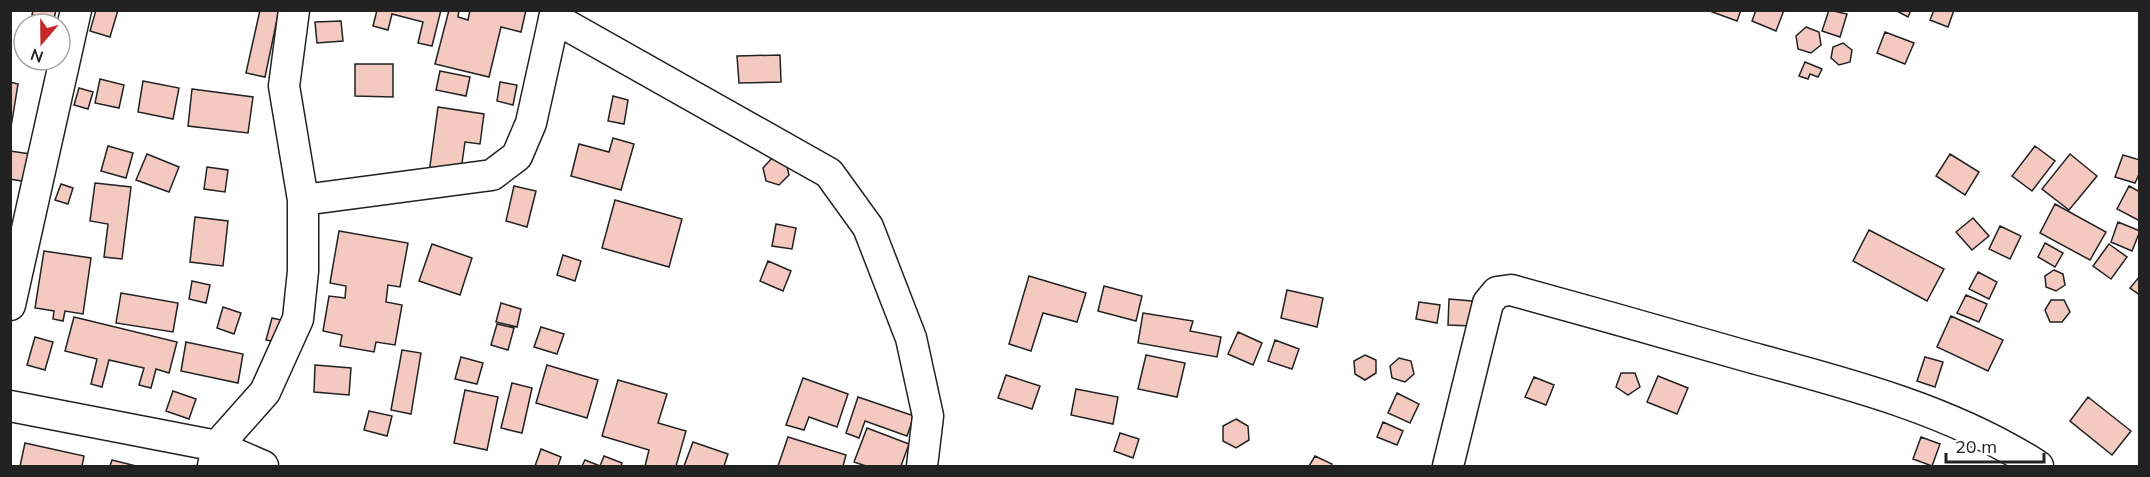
<svg xmlns="http://www.w3.org/2000/svg" width="2150" height="477" viewBox="0 0 2150 477" font-family="Mulish,sans-serif">
<style>
.building{fill:#f3c9c0;stroke:#222;stroke-width:1.5}
.lines{fill:none;stroke-linecap:round;stroke-linejoin:round}
.minor-casing{stroke:#222;stroke-width:33}
.minor{stroke:#fff;stroke-width:30}
</style>
<rect width="100%" height="100%" fill="#fff"/>
<path class="building" d="M 33,10 L 56,10 L 54,19 L 32,15 Z
M 96,10 L 118,10 L 110,37 L 90,31 Z
M 260,10 L 279,10 L 265,77 L 246,73 Z
M 377,10 L 441,10 L 432,46 L 418,43 L 423,22 L 392,14 L 388,30 L 373,26 Z
M 449,10 L 459,10 L 458,17 L 468,20 L 470,10 L 526,10 L 521,32 L 501,27 L 489,77 L 435,64 Z
M 1707,10 L 1741,10 L 1737,21 Z
M 1756,10 L 1784,10 L 1776,31 L 1752,21 Z
M 1829,10 L 1847,14 L 1840,37 L 1822,31 Z
M 1895,10 L 1911,10 L 1908,17 Z
M 1934,10 L 1954,10 L 1948,27 L 1930,20 Z
M 341,21 L 343,41 L 317,43 L 315,22 Z
M 1806,27 L 1819,32 L 1821,45 L 1811,53 L 1798,49 L 1796,36 Z
M 1885,32 L 1914,43 L 1905,64 L 1877,53 Z
M 1843,43 L 1852,50 L 1850,62 L 1839,65 L 1831,58 L 1833,47 Z
M 780,55 L 781,82 L 739,83 L 737,56 Z
M 1805,62 L 1822,69 L 1818,77 L 1810,74 L 1808,79 L 1799,76 Z
M 355,64 L 393,64 L 393,97 L 355,96 Z
M 440,71 L 470,77 L 466,96 L 436,90 Z
M 100,79 L 124,85 L 119,108 L 95,103 Z
M 143,81 L 179,88 L 173,119 L 138,112 Z
M 10,82 L 18,84 L 10,133 Z
M 500,82 L 517,85 L 513,105 L 497,101 Z
M 79,88 L 93,92 L 88,109 L 74,105 Z
M 192,89 L 253,97 L 248,133 L 188,126 Z
M 613,96 L 628,100 L 624,124 L 608,121 Z
M 438,107 L 484,114 L 480,144 L 465,142 L 460,177 L 429,173 Z
M 613,138 L 634,144 L 621,190 L 571,176 L 579,144 L 609,152 Z
M 108,146 L 133,153 L 126,178 L 101,171 Z
M 2035,146 L 2055,161 L 2032,191 L 2012,176 Z
M 10,151 L 37,155 L 33,183 L 10,179 Z
M 147,154 L 179,167 L 169,192 L 136,180 Z
M 1950,154 L 1979,172 L 1965,195 L 1936,176 Z
M 2070,154 L 2097,176 L 2069,210 L 2042,189 Z
M 2123,155 L 2140,160 L 2140,172 L 2135,183 L 2115,177 Z
M 772,158 L 786,162 L 789,175 L 779,185 L 766,181 L 763,168 Z
M 207,167 L 228,170 L 225,192 L 204,189 Z
M 95,183 L 131,187 L 122,259 L 104,257 L 108,224 L 90,221 Z
M 61,184 L 73,188 L 68,204 L 55,200 Z
M 514,186 L 536,191 L 527,227 L 506,221 Z
M 2129,186 L 2140,192 L 2140,221 L 2117,209 Z
M 615,200 L 682,219 L 669,267 L 602,248 Z
M 2055,204 L 2106,232 L 2090,260 L 2040,233 Z
M 195,217 L 228,221 L 223,266 L 190,262 Z
M 1973,218 L 1989,236 L 1972,250 L 1956,232 Z
M 2118,222 L 2140,231 L 2132,251 L 2111,242 Z
M 776,224 L 796,228 L 792,249 L 772,246 Z
M 2000,226 L 2021,236 L 2010,259 L 1989,249 Z
M 1869,230 L 1944,269 L 1927,301 L 1853,261 Z
M 339,231 L 408,243 L 400,287 L 388,285 L 386,302 L 402,305 L 395,345 L 376,342 L 374,352 L 340,346 L 342,335 L 323,331 L 329,296 L 345,298 L 346,286 L 330,283 Z
M 2045,243 L 2063,253 L 2055,267 L 2038,257 Z
M 432,244 L 472,258 L 460,295 L 419,281 Z
M 2109,244 L 2127,257 L 2111,279 L 2093,266 Z
M 44,251 L 91,258 L 83,314 L 65,311 L 63,321 L 53,319 L 54,311 L 35,308 Z
M 563,255 L 581,261 L 575,281 L 557,275 Z
M 768,261 L 791,271 L 783,291 L 760,281 Z
M 2054,270 L 2063,274 L 2065,285 L 2056,291 L 2046,287 L 2045,276 Z
M 1978,272 L 1997,282 L 1989,299 L 1969,289 Z
M 1029,276 L 1086,293 L 1077,322 L 1043,313 L 1031,351 L 1009,344 Z
M 2140,276 L 2140,295 L 2130,288 Z
M 192,281 L 210,285 L 206,303 L 189,299 Z
M 1104,286 L 1142,296 L 1136,321 L 1098,311 Z
M 1287,290 L 1323,298 L 1317,327 L 1281,318 Z
M 121,293 L 178,303 L 173,332 L 116,323 Z
M 1966,295 L 1987,304 L 1979,322 L 1957,313 Z
M 1449,299 L 1472,301 L 1471,326 L 1448,325 Z
M 2051,300 L 2064,300 L 2070,312 L 2062,322 L 2050,322 L 2045,310 Z
M 1419,302 L 1440,305 L 1437,323 L 1416,319 Z
M 501,303 L 521,309 L 517,327 L 496,322 Z
M 223,307 L 241,313 L 234,334 L 217,328 Z
M 1143,313 L 1193,321 L 1190,331 L 1221,337 L 1217,357 L 1138,343 Z
M 1951,316 L 2003,340 L 1988,371 L 1937,347 Z
M 74,317 L 177,342 L 169,373 L 156,369 L 151,388 L 139,385 L 144,368 L 109,360 L 102,387 L 91,384 L 97,359 L 65,351 Z
M 272,318 L 290,322 L 285,344 L 266,340 Z
M 497,324 L 514,328 L 508,350 L 491,345 Z
M 541,327 L 564,334 L 557,354 L 534,347 Z
M 1238,332 L 1262,343 L 1253,365 L 1228,354 Z
M 35,337 L 53,342 L 45,370 L 27,365 Z
M 1275,340 L 1299,349 L 1292,369 L 1268,361 Z
M 186,342 L 243,354 L 238,383 L 181,371 Z
M 402,350 L 421,353 L 411,414 L 391,410 Z
M 1146,355 L 1185,363 L 1177,397 L 1138,389 Z
M 1365,355 L 1376,360 L 1376,373 L 1365,380 L 1355,374 L 1354,361 Z
M 461,357 L 483,363 L 477,384 L 455,379 Z
M 1925,357 L 1943,362 L 1935,387 L 1917,381 Z
M 1399,358 L 1411,361 L 1414,374 L 1405,382 L 1392,378 L 1390,366 Z
M 315,365 L 351,368 L 349,395 L 314,392 Z
M 547,365 L 598,380 L 587,418 L 536,403 Z
M 1621,373 L 1635,373 L 1640,387 L 1628,395 L 1616,387 Z
M 1006,375 L 1040,386 L 1032,409 L 998,398 Z
M 1658,376 L 1688,388 L 1677,414 L 1647,402 Z
M 1534,377 L 1554,385 L 1546,405 L 1525,397 Z
M 803,378 L 848,394 L 837,427 L 809,417 L 804,430 L 786,425 Z
M 618,380 L 667,394 L 658,423 L 686,431 L 676,466 L 645,466 L 649,450 L 602,436 Z
M 512,383 L 532,388 L 522,433 L 501,428 Z
M 1076,389 L 1118,397 L 1113,424 L 1071,415 Z
M 465,390 L 498,397 L 487,450 L 454,443 Z
M 173,391 L 196,399 L 189,419 L 166,411 Z
M 1397,393 L 1419,404 L 1410,423 L 1388,413 Z
M 858,397 L 914,416 L 907,436 L 865,421 L 859,438 L 846,433 Z
M 2088,397 L 2131,431 L 2112,455 L 2070,421 Z
M 369,411 L 392,416 L 387,436 L 364,430 Z
M 1236,419 L 1248,426 L 1249,440 L 1236,448 L 1223,441 L 1223,426 Z
M 1383,422 L 1403,431 L 1397,445 L 1377,437 Z
M 867,428 L 909,444 L 901,466 L 866,466 L 854,462 Z
M 1120,433 L 1139,439 L 1133,458 L 1114,451 Z
M 788,437 L 846,455 L 843,466 L 778,466 Z
M 1921,437 L 1940,444 L 1932,466 L 1913,459 Z
M 693,442 L 728,454 L 724,466 L 684,466 Z
M 25,443 L 84,456 L 82,466 L 20,466 Z
M 541,449 L 561,457 L 558,466 L 535,466 Z
M 604,456 L 622,463 L 621,466 L 582,466 L 585,460 L 600,466 Z
M 1315,456 L 1332,464 L 1331,466 L 1309,466 Z
M 112,460 L 136,466 L 110,466 Z"/>
<g class="lines">
<g class="minor-casing">
<path id="minor" d="M 554,18 L 829,173 L 868,227 L 911,338 L 928,416 L 922,466
M 303,200 L 492,175 L 517,156 L 531,123 L 556,10
M 10,305 L 76,10
M 10,406 L 217,446 L 263,466
M 213,466 L 217,446 L 265,392 L 298,319 L 303,271 L 303,200 L 284,86 L 294,10
M 1448,466 L 1488,303 L 1497,292 L 1511,290 C 1592,312 1672,335 1753,358 C 1850,384 1953,411 2038,466"/>
</g>
<use href="#minor" class="minor"/>
</g>
<rect width="2150" height="477" fill="none" stroke="#222222" stroke-width="24"/>
<g transform="translate(42 42) rotate(200)"><circle r="28" fill="#ffffff" stroke="#a7a7a7" stroke-width="1.5"/>
<path d="M0-4.5L10 22L0 15L-10 22Z" fill="#c62828"/>
<text y="-9" font-size="16" font-weight="bold" text-anchor="middle" fill="#222222">N</text>
</g>
<path d="M1946 453v9h98v-9" fill="none" stroke="#222222" stroke-width="3"/>
<text x="1955" y="453" font-size="18" fill="#222222" stroke="#ffffff" stroke-width="4.5" paint-order="stroke">20 m</text>
</svg>
